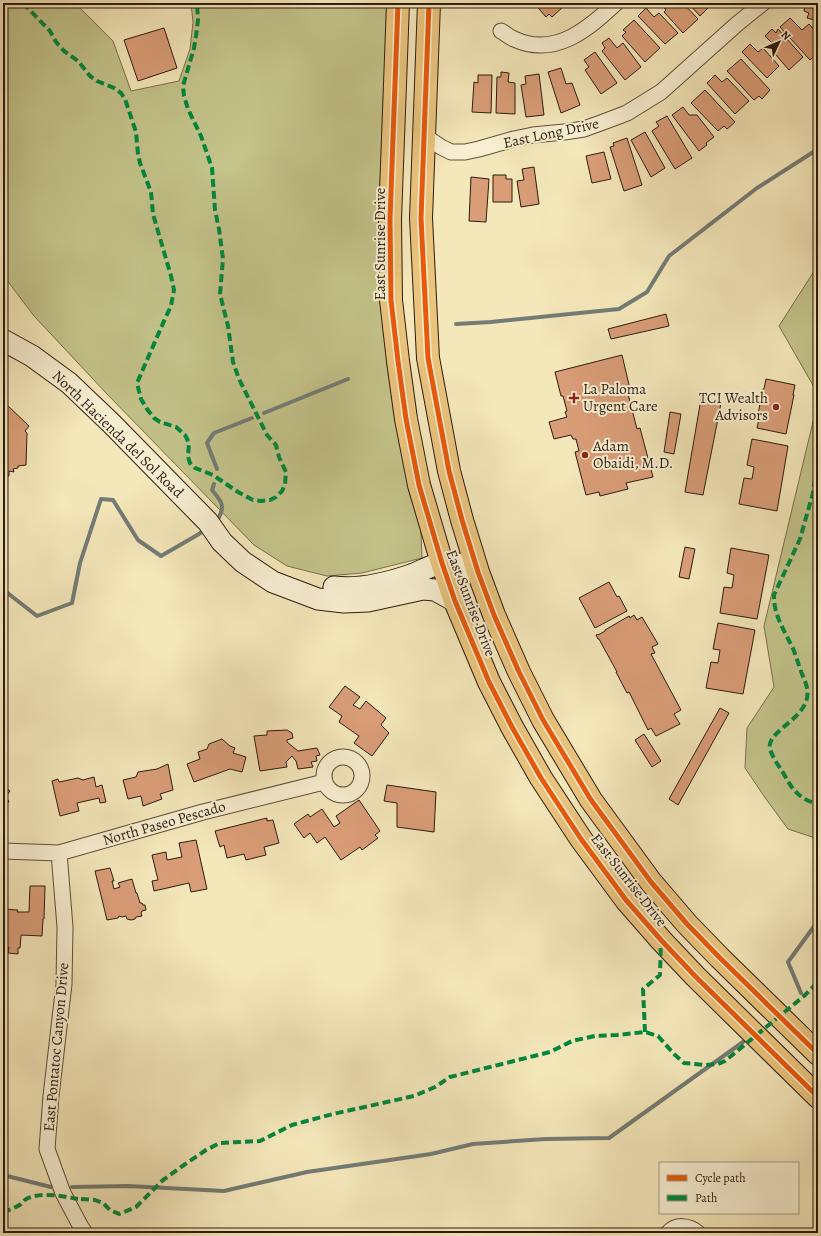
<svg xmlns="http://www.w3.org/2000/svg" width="821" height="1236" viewBox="0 0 821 1236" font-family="Alegreya,serif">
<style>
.green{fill:#c3c38a;stroke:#786f4b}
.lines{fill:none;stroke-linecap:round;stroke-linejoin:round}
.stream{stroke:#737c75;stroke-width:4}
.building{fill:#d99d77;stroke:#2d1b0c}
.street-casing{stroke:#5f4e38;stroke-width:17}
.secondary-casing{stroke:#2d1b0c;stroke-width:23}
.primary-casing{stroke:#2d1b0c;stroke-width:24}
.street{stroke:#f8efd2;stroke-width:15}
.secondary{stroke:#f8efd2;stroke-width:21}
.primary{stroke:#eac47d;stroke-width:22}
.quiet{stroke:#00873e;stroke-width:4;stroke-dasharray:8 4;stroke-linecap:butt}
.cycleway-casing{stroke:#f8efd2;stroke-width:8}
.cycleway{stroke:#e8590c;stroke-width:5}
.poi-dot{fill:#8f2418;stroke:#f8efd2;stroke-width:1.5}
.labels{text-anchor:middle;stroke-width:4;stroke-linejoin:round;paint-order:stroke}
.street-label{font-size:15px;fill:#2d1b0c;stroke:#f8efd2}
.poi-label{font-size:15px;fill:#2d1b0c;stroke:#f8efd2;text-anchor:start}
</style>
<rect width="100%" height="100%" fill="#f4e7ba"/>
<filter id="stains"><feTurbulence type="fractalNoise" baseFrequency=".005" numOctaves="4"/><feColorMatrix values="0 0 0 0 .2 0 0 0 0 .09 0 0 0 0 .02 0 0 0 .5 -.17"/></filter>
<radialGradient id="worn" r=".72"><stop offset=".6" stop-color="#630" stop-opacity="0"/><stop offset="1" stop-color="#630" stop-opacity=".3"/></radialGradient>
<path class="green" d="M 3,3 L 75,3 L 113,41 L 131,91 L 179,81 L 190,49 L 193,22 L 191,3 L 398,3 L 390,219 L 419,485 L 422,558 L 362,573 L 327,576 L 287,566 L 254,545 L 107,394 L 34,316 L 3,275 Z
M 818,265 L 818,394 L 779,326 Z
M 818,401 L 818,839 L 788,829 L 766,799 L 745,768 L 747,728 L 774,687 L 764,626 Z"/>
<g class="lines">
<path class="stream" d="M 456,324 L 491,322 L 619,309 L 647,292 L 669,256 L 757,188 L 818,149
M 264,413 L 348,379
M 217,469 L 207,443 L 214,433 L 252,418
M 214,484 L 212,490 C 221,501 226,505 218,519
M 3,591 L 5,591 L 37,616 L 72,603 L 80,563 L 101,499 L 113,500 L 138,540 L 161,556 L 199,534 L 205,529
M 801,993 L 788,962 L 818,921
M 3,1175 L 51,1187
M 72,1187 L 128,1186 L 224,1191 L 307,1172 L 431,1154 L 473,1144 L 546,1139 L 609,1138 L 743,1042"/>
</g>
<path class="building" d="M 534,3 L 562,3 L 564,6 L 552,17 L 549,14 L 546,17 Z
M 660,3 L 683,3 L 698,19 L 683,33 L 664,12 L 666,10 Z
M 688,3 L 713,3 L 700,16 Z
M 806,3 L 818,3 L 818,21 L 807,18 L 809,13 L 804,11 Z
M 646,8 L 654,17 L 659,13 L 678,33 L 665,44 L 638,16 Z
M 790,18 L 802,30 L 809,24 L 818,34 L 818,53 L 810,60 L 780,27 Z
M 634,20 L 660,48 L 645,62 L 622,36 L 626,32 L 623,30 Z
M 164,28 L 177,68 L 138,81 L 124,40 Z
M 772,29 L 776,33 L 778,29 L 803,57 L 789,70 L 768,46 L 772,43 L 765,36 Z
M 609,38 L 617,48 L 623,43 L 641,67 L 625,80 L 602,51 L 605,48 L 602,43 Z
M 750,44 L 758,52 L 763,48 L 779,66 L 767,78 L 742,52 Z
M 595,52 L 617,83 L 601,94 L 585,70 L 589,67 L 584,60 Z
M 741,59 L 770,90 L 762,99 L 759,96 L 754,100 L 727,71 Z
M 561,68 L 566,84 L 572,83 L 580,105 L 561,113 L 548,72 Z
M 501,72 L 509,73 L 508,82 L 515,83 L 515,114 L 496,113 L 497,77 L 501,77 Z
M 539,74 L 544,115 L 526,117 L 521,85 L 526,84 L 525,76 Z
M 478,75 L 492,75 L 491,113 L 472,112 L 474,82 L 478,83 Z
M 715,75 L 722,82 L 727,78 L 749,101 L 735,114 L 707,83 Z
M 705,90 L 735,122 L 727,129 L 724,126 L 718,131 L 691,103 Z
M 683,107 L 689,115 L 697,115 L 714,137 L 706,143 L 707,145 L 699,151 L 672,115 Z
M 667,116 L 692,158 L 675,169 L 652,131 L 659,126 L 656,122 Z
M 645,132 L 665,168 L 651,177 L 631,140 Z
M 627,138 L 642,185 L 624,191 L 610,147 L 614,146 L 613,143 Z
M 604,152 L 611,179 L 592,183 L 586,156 Z
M 534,167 L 539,204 L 521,207 L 517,181 L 524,180 L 522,169 Z
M 493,175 L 506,175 L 506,179 L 512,179 L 512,202 L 493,202 Z
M 471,177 L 489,179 L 486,222 L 469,221 Z
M 666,314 L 669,326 L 611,339 L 608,329 Z
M 622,355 L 630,389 L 627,390 L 637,429 L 640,428 L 653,477 L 626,483 L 628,489 L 600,496 L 599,492 L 586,495 L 575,452 L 579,451 L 576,439 L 573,439 L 571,435 L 554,439 L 549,422 L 567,417 L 565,412 L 567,411 L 563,396 L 561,396 L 555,372 Z
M 766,379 L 795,385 L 793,395 L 794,395 L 786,434 L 757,428 L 759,419 L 757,419 L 763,389 L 764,389 Z
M 701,399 L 721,403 L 703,495 L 685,492 Z
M 5,403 L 29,426 L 25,431 L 27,433 L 26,465 L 18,466 L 18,468 L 13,469 L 14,472 L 9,471 L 9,476 L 3,476 L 3,405 Z
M 670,412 L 681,414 L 674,454 L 664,452 Z
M 752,439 L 788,446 L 777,511 L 739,504 L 744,478 L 752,479 L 754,467 L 747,465 Z
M 685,547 L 695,549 L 689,579 L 679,577 Z
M 731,548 L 769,555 L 757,619 L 720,613 L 724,587 L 732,588 L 734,575 L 727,573 Z
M 609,582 L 617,597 L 619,596 L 627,611 L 595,628 L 579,598 Z
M 634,615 L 637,620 L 642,617 L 658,644 L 652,647 L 655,653 L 651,654 L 681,710 L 674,714 L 680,724 L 656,736 L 651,728 L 648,730 L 629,692 L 627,693 L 616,672 L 617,672 L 599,639 L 598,639 L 596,635 L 600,634 L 605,631 L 605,630 L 629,616 L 630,618 Z
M 718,623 L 755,630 L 743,694 L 706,688 L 711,662 L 718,663 L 720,650 L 713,649 Z
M 345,686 L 360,697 L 353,705 L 360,709 L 366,701 L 386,718 L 381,725 L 389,733 L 372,756 L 354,743 L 359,736 L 339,722 L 342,716 L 329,707 Z
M 720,708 L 729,713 L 678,805 L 669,799 Z
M 287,730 L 292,733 L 293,738 L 287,740 L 287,742 L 298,751 L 317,748 L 320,755 L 316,756 L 317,761 L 311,762 L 313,767 L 298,769 L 296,761 L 292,756 L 286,762 L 287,767 L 260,771 L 254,736 L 267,735 L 267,731 Z
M 644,734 L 661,761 L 652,767 L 635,740 Z
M 222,739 L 230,746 L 235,748 L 233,753 L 246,757 L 242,772 L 230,769 L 194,782 L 187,764 L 200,759 L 198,752 L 207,749 L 209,744 Z
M 168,764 L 173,790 L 160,794 L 162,799 L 143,806 L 141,796 L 128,799 L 123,780 L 136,777 L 138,772 L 157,769 Z
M 94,777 L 96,787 L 102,785 L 106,802 L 100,803 L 99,798 L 77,803 L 79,811 L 60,816 L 52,781 L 58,779 L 59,782 L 78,778 L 83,780 Z
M 387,785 L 436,792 L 434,832 L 397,827 L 397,803 L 384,801 Z
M 3,786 L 10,791 L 5,798 L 9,801 L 3,811 Z
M 359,800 L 380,831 L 375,835 L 378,838 L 362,850 L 360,847 L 341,860 L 325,837 L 317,843 L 310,833 L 304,838 L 294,824 L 308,814 L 310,817 L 322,809 L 334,827 L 340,823 L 336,816 Z
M 267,818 L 267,821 L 273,820 L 279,843 L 264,847 L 266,855 L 246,860 L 244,854 L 227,858 L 224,845 L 220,847 L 215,831 Z
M 196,840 L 207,889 L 191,892 L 189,883 L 154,891 L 152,881 L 158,880 L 152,855 L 166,852 L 167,860 L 182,857 L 179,843 Z
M 110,868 L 114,881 L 112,881 L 114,889 L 120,887 L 118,883 L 132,879 L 136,893 L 137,893 L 140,903 L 142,903 L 143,905 L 145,905 L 146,910 L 142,911 L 141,913 L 142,916 L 136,917 L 135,919 L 131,920 L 127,919 L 126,916 L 122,917 L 119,916 L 118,918 L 107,920 L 95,871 Z
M 30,886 L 45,886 L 44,919 L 43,919 L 42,936 L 21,935 L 20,948 L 18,948 L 18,954 L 8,953 L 9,947 L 6,947 L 3,945 L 3,909 L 18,910 L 17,912 L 29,912 Z"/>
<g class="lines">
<g class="street-casing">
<path id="street" d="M 501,31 C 505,33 509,37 514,39 C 555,58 588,29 616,3
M 423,135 L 441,147 L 451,152 L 465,152 L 479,149 L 514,139 L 533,135 L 564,132 L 584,129 L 606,121 L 627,113 L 661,92 L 737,24 L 763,3
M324 776a19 19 0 1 1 38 0a19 19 0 1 1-38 0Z
M 3,851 L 59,853 L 203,812 L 324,782
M 59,853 L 65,927 L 64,984 L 51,1096 L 47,1149 L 63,1193 L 81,1227 L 85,1233
M 668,1233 C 676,1224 689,1225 698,1233"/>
</g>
<g class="secondary-casing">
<path id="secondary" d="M 3,340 L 32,356 L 69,383 L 111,423 L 208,522 L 222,542 L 243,562 L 273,582 L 318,599 L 344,602 L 368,601 L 423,589 L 435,590 L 455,601
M 334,587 C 359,590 388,583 411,575 C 420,572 433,564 443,563 C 457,562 466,566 478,572"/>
</g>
<g class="primary-casing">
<path id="primary" d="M 398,3 L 390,219 L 391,300 L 398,361 L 406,419 L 419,485 L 442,563 L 455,601 L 489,682 L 512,727 L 541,778 L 581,839 L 626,900 L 661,940 L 695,976 L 818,1097
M 429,3 L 421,218 L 428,358 L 449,471 L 462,520 L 478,572 L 494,615 L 519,672 L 543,720 L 591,800 L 651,882 L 687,924 L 720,958 L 818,1054"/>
</g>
<use href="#street" class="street"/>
<use href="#secondary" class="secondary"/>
<use href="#primary" class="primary"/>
<path class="quiet" d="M 23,3 L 50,31 L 56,42 L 64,51 L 78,61 L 90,76 L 97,81 L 114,88 L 121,93 L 125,99 L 136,132 L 138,154 L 140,163 L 151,192 L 153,214 L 171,276 L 174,290 L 171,306 L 164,321 L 137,383 L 141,399 L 147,409 L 154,418 L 160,422 L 176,427 L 185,435 L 189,443 L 188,457 L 190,463 L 195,468 L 213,475 L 238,492 L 253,500 L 261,501 L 270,500 L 276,497 L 282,491 L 285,485 L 286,472 L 279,457 L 276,445 L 267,435 L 239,379 L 233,362 L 228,326 L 220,294 L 223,259 L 219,229 L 215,210 L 212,168 L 201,136 L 188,109 L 184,96 L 183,86 L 194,48 L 196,36 L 198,20 L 197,3
M 818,455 L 813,493 L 800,539 L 774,595 C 773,615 786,633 794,651 C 797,659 799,666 802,674 C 804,679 806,683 807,688 C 813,718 765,730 770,749 C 773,759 780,767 785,776 C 793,791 801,800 818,804
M 645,1032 L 643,989 L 660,975 L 661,940
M 81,1199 L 95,1200 L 103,1203 L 110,1210 L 119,1214 L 136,1207 L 163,1180 L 184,1165 L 206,1150 L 220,1143 L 260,1141 L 292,1125 L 333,1114 L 414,1096 L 435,1087 L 450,1077 L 550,1052 L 572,1041 L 595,1036 L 617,1035 L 645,1032 L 658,1036 L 674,1054 L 684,1063 L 706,1065 L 718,1064 L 725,1061 L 804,996 L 818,982
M 3,1212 C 9,1210 15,1208 21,1204 C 23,1202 24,1200 28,1198 C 44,1192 61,1196 78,1199"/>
<g class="cycleway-casing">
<path id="cycleway" d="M 398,3 L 390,219 L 391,300 L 398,361 L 406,419 L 419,485 L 442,563 L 455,601 L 489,682 L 512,727 L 541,778 L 581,839 L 626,900 L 661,940 L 695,976 L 818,1097
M 429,3 L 421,218 L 428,358 L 449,471 L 462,520 L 478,572 L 494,615 L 519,672 L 543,720 L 591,800 L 651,882 L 687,924 L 720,958 L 818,1054"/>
</g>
<use href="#cycleway" class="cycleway"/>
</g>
<g class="poi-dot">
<path d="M572 392h4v4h4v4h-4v4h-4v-4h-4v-4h4z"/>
<circle cx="776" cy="407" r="4"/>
<circle cx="585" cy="455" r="4"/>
</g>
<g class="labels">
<g class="street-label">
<text transform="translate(551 133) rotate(-12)" y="5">East Long Drive</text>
<text transform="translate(380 244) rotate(-90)" y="5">East Sunrise Drive</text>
<text transform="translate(118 434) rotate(44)" y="5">North Hacienda del Sol Road</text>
<text transform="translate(471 603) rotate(69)" y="5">East Sunrise Drive</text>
<text transform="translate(164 823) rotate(-16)" y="5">North Paseo Pescado</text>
<text transform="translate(629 880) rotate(52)" y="5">East Sunrise Drive</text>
<text transform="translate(56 1047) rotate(-85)" y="5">East Pontatoc Canyon Drive</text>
</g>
<g class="poi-label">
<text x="583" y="394">La Paloma<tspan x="583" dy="17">Urgent Care</tspan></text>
<text x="768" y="403" text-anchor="end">TCI Wealth<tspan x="768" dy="17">Advisors</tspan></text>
<text x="593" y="451">Adam<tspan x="593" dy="17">Obaidi, M.D.</tspan></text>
</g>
</g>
<rect width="821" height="1236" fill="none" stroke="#f4e7ba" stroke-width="16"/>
<rect x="4" y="4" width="813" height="1228" fill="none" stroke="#2d1b0c" stroke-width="2"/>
<rect x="8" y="8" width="805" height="1220" fill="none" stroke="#2d1b0c"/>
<rect x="659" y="1162" width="140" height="52" fill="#f8efd2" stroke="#a79a83"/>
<rect x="667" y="1175" width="20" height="6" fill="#e8590c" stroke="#a79a83"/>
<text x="695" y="1182" font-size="12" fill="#2d1b0c">Cycle path</text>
<rect x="667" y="1195" width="20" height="6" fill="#00873e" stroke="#a79a83"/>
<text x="695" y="1202" font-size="12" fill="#2d1b0c">Path</text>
<g transform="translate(779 42) rotate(46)" stroke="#f8efd2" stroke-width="3" paint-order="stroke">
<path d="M0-3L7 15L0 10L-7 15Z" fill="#2d1b0c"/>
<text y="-6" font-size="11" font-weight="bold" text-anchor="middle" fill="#2d1b0c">N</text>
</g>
<rect width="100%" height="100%" filter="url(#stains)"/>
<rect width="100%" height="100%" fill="url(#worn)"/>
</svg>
